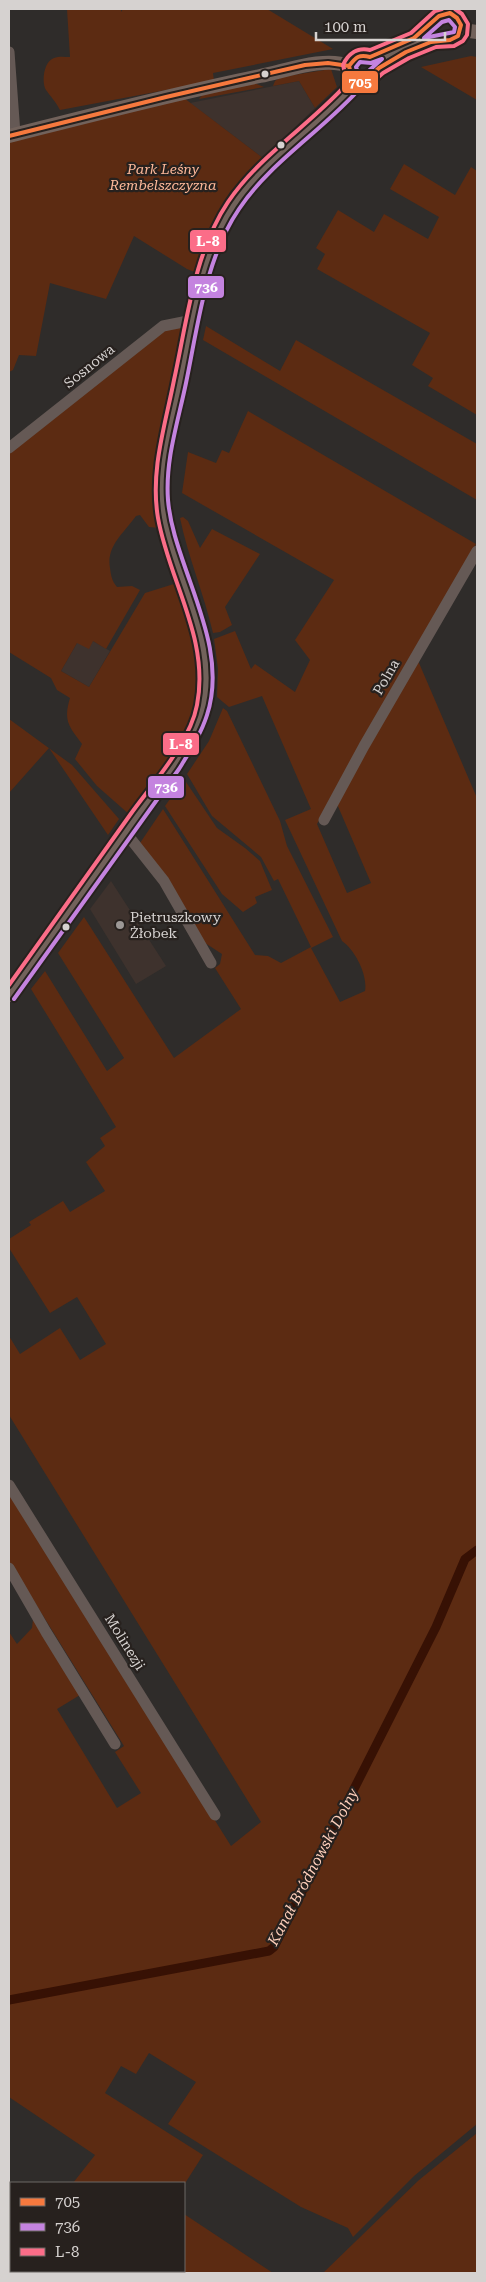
<svg xmlns="http://www.w3.org/2000/svg" width="486" height="2282" viewBox="0 0 486 2282" font-family="'Roboto Serif',serif">
<style>
.built{fill:#3e322d}
.green{fill:#5c2b12}
.lines{fill:none;stroke-linecap:round;stroke-linejoin:round}
.canal{stroke:#371104;stroke-width:9}
.minor{stroke:#655955;stroke-width:11}
.major{stroke:#72625b;stroke-width:14}
.bus-1-casing{stroke:#27211e;stroke-width:8}
.bus-2-casing{stroke:#27211e;stroke-width:8}
.bus-3-casing{stroke:#27211e;stroke-width:8}
.bus-1{stroke:#f6793e;stroke-width:4}
.bus-2{stroke:#c483df;stroke-width:4}
.bus-3{stroke:#fb6d88;stroke-width:4}
.bus-dot{fill:#d6d2d0;stroke:#27211e;stroke-width:2}
.poi-dot{fill:#9c9896;stroke:#27211e;stroke-width:2}
.labels{text-anchor:middle;stroke-width:4.5;stroke-linejoin:round;paint-order:stroke}
.park-label{font-size:14px;font-style:italic;fill:#fdb899;stroke:#27211e}
.street-label{font-size:14px;fill:#d6d2d0;stroke:#27211e}
.poi-label{font-size:14px;fill:#d6d2d0;stroke:#27211e;text-anchor:start}
.water-label{font-size:15px;font-style:italic;fill:#fdceba;stroke:#27211e}
.line-badge{stroke:#27211e;stroke-width:2}
.badge-label{font-size:14px;text-anchor:middle;font-weight:bold;fill:#fff}
</style>
<rect width="100%" height="100%" fill="#2f2c2a"/>
<path class="built" d="M 299,81 L 315,108 L 263,158 L 190,103 Z
M 93,641 L 110,651 L 89,687 L 61,671 L 77,643 Z
M 111,881 L 166,966 L 136,984 L 90,909 Z"/>
<path class="green" d="M 67,9 L 121,9 L 121,12 L 123,9 L 267,9 L 333,49 L 213,73 L 214,81 L 60,110 C 56,102 51,97 46,90 C 41,82 44,61 54,58 C 59,56 65,57 70,57 Z
M 471,56 L 477,57 L 477,100 L 421,67 Z
M 331,69 L 337,87 L 315,108 L 299,81 L 273,86 L 275,81 L 281,77 Z
M 254,83 L 264,87 L 199,99 L 202,95 Z
M 184,98 L 263,158 L 230,192 L 214,221 L 197,273 L 187,269 L 134,236 L 106,299 L 50,283 L 36,356 L 19,355 L 13,370 L 9,372 L 9,141 Z
M 404,164 L 455,195 L 471,167 L 477,171 L 477,415 L 428,386 L 433,378 L 412,365 L 430,333 L 317,269 L 325,254 L 316,248 L 338,210 L 374,232 L 384,214 L 428,239 L 439,217 L 390,189 Z
M 186,326 L 155,472 L 159,528 L 149,527 L 140,515 L 136,516 C 124,533 106,546 110,568 C 111,576 112,581 117,587 L 132,586 L 140,590 L 106,649 L 93,641 L 89,649 L 77,643 L 61,671 L 89,687 L 145,593 L 177,583 C 189,618 204,658 197,695 C 190,737 153,781 130,815 L 97,786 L 75,759 L 82,744 C 69,726 63,721 70,698 L 57,690 L 51,678 L 9,652 L 9,454 L 166,329 Z
M 206,326 L 280,371 L 296,340 L 477,444 L 477,500 L 203,340 Z
M 248,411 L 476,544 L 317,824 L 347,893 L 371,883 L 337,804 L 416,656 L 477,798 L 477,2124 L 414,2176 L 353,2237 L 348,2228 L 301,2207 L 168,2124 L 196,2082 L 149,2053 L 136,2074 L 121,2066 L 105,2093 L 203,2155 L 184,2185 L 184,2183 L 73,2183 L 95,2155 L 9,2097 L 9,1632 L 17,1644 L 32,1628 L 33,1619 L 80,1695 L 57,1709 L 117,1808 L 141,1793 L 115,1752 L 124,1746 L 9,1561 L 9,1492 L 231,1846 L 261,1822 L 9,1415 L 9,1336 L 20,1354 L 60,1328 L 80,1360 L 106,1344 L 77,1297 L 50,1313 L 9,1248 L 9,1239 L 31,1225 L 29,1222 L 63,1201 L 70,1212 L 105,1191 L 86,1162 L 105,1146 L 100,1138 L 116,1127 L 31,989 L 45,971 L 107,1071 L 124,1058 L 58,953 L 84,917 L 174,1058 L 241,1009 L 215,968 L 220,964 L 222,954 L 202,941 L 140,843 L 163,809 L 255,955 L 268,956 L 281,963 L 311,947 L 278,879 L 274,881 L 261,857 L 212,816 L 187,774 L 209,741 L 223,708 L 227,711 L 280,821 L 287,846 L 333,937 L 311,948 L 340,1002 L 365,991 C 368,975 355,950 342,941 L 285,820 L 311,809 L 262,696 L 229,707 L 217,697 L 218,669 L 214,639 L 235,631 L 251,669 L 255,664 L 295,692 L 310,660 L 295,640 L 334,580 L 182,493 L 188,452 L 216,463 L 222,450 L 229,453 Z
M 183,517 L 188,521 L 200,548 L 212,529 L 260,554 L 225,607 L 232,625 L 220,632 L 213,633 C 204,594 188,557 180,518 Z
M 9,719 L 72,765 L 119,819 L 108,835 L 49,748 L 9,793 Z
M 184,779 L 217,828 L 245,848 L 260,861 L 272,890 L 255,897 L 257,903 L 243,912 L 222,894 L 165,806 Z
M 477,2133 L 477,2273 L 323,2273 L 419,2180 Z
M 184,2214 L 273,2273 L 53,2273 L 49,2271 L 184,2271 Z"/>
<g class="lines">
<path class="canal" d="M 9,2000 L 269,1951 L 274,1947 L 436,1627 L 465,1559 L 477,1550"/>
<path class="minor" d="M 9,52 L 15,134
M 9,448 L 163,326 L 193,320
M 324,820 L 364,746 L 477,551
M 126,833 L 164,881 L 211,963
M 9,1485 L 215,1815
M 9,1568 L 46,1632 L 115,1744"/>
<path class="major" d="M 462,30 L 477,32
M 370,57 L 414,38 L 439,16 L 450,13 L 460,20 L 462,30 L 457,38 L 451,40 L 442,39 L 423,44 L 389,61 L 376,71 L 371,79 L 367,81 L 355,79 L 350,73 L 349,66 L 356,57 L 367,55 L 373,60 L 376,71
M 9,136 C 92,115 176,93 260,76 C 286,71 324,56 349,66
M 9,995 L 174,765 C 185,747 198,727 203,707 C 220,636 169,572 162,503 C 158,463 172,422 180,383 C 191,331 199,276 221,228 C 249,165 318,135 358,81
M 9,2263 L 11,2265
M 20,2271 L 23,2273"/>
<g class="bus-1-casing">
<path id="bus-1" d="M 450,13 L 457,18 L 461,25 L 458,36 L 450,40 L 431,42 L 406,52 L 379,68 L 364,82 C 353,83 351,75 349,66 C 356,57 359,54 370,57 L 414,38 L 439,16 Z
M 9,136 L 166,97 L 305,65 L 328,63 L 349,66"/>
</g>
<g class="bus-2-casing">
<path id="bus-2" d="M 449,20 L 455,27 L 454,32 L 424,38 L 442,22 Z
M 382,59 L 364,75 L 358,73 L 356,67 L 360,62 L 371,63 Z
M 14,999 L 179,769 C 190,751 201,734 207,715 C 223,666 202,616 186,570 C 178,547 170,524 168,500 C 165,460 178,422 186,383 C 198,326 205,259 239,209 C 270,162 325,129 363,85"/>
</g>
<g class="bus-3-casing">
<path id="bus-3" d="M 442,9 L 435,11 L 411,33 L 370,50 C 357,47 348,54 343,65 L 347,81 L 359,88 L 366,88 L 383,73 L 409,58 L 436,47 L 454,46 L 463,41 L 467,35 L 468,24 L 462,14 L 455,9
M 9,985 C 49,928 90,872 130,815 C 152,784 190,743 197,705 C 210,639 169,581 158,518 C 150,471 165,426 174,380 C 187,321 194,253 228,202 C 261,153 315,122 353,77"/>
</g>
<use href="#bus-1" class="bus-1"/>
<use href="#bus-2" class="bus-2"/>
<use href="#bus-3" class="bus-3"/>
</g>
<g class="bus-dot">
<circle cx="265" cy="74" r="4.5"/>
<circle cx="281" cy="145" r="4.5"/>
<circle cx="66" cy="927" r="4.5"/>
</g>
<circle class="poi-dot" cx="120" cy="925" r="5"/>
<g class="labels">
<g class="park-label">
<text x="163" y="174">Park Leśny<tspan x="163" dy="16">Rembelszczyzna</tspan></text>
</g>
<g class="street-label">
<text transform="translate(89 366) rotate(-39)" y="5">Sosnowa</text>
<text transform="translate(386 677) rotate(-60)" y="5">Polna</text>
<text transform="translate(125 1642) rotate(58)" y="5">Molinezji</text>
</g>
<g class="poi-label">
<text x="130" y="922">Pietruszkowy<tspan x="130" dy="16">Żłobek</tspan></text>
</g>
<g class="water-label">
<text transform="translate(313 1867) rotate(-62)" y="5">Kanał Bródnowski Dolny</text>
</g>
</g>
<g class="line-badge">
<rect x="341" y="70" width="38" height="24" rx="5" fill="#f6793e"/>
<rect x="189" y="229" width="38" height="24" rx="5" fill="#fb6d88"/>
<rect x="187" y="275" width="38" height="24" rx="5" fill="#c483df"/>
<rect x="162" y="732" width="38" height="24" rx="5" fill="#fb6d88"/>
<rect x="147" y="775" width="38" height="24" rx="5" fill="#c483df"/>
</g>
<g class="badge-label">
<text x="360" y="87">705</text>
<text x="208" y="246">L-8</text>
<text x="206" y="292">736</text>
<text x="181" y="749">L-8</text>
<text x="166" y="792">736</text>
</g>
<rect width="486" height="2282" fill="none" stroke="#d6d2d0" stroke-width="20"/>
<rect x="10" y="2182" width="175" height="90" fill="#27211e" stroke="#6d6865"/>
<rect x="20" y="2198" width="25" height="8" fill="#f6793e" stroke="#6d6865"/>
<text x="55" y="2207" font-size="15" fill="#d6d2d0">705</text>
<rect x="20" y="2223" width="25" height="8" fill="#c483df" stroke="#6d6865"/>
<text x="55" y="2232" font-size="15" fill="#d6d2d0">736</text>
<rect x="20" y="2248" width="25" height="8" fill="#fb6d88" stroke="#6d6865"/>
<text x="55" y="2257" font-size="15" fill="#d6d2d0">L-8</text>
<path d="M316 32v8h129v-8" fill="none" stroke="#d6d2d0" stroke-width="2.5"/>
<text x="324" y="32" font-size="15" fill="#d6d2d0" stroke="#27211e" stroke-width="4" paint-order="stroke">100 m</text>
</svg>
